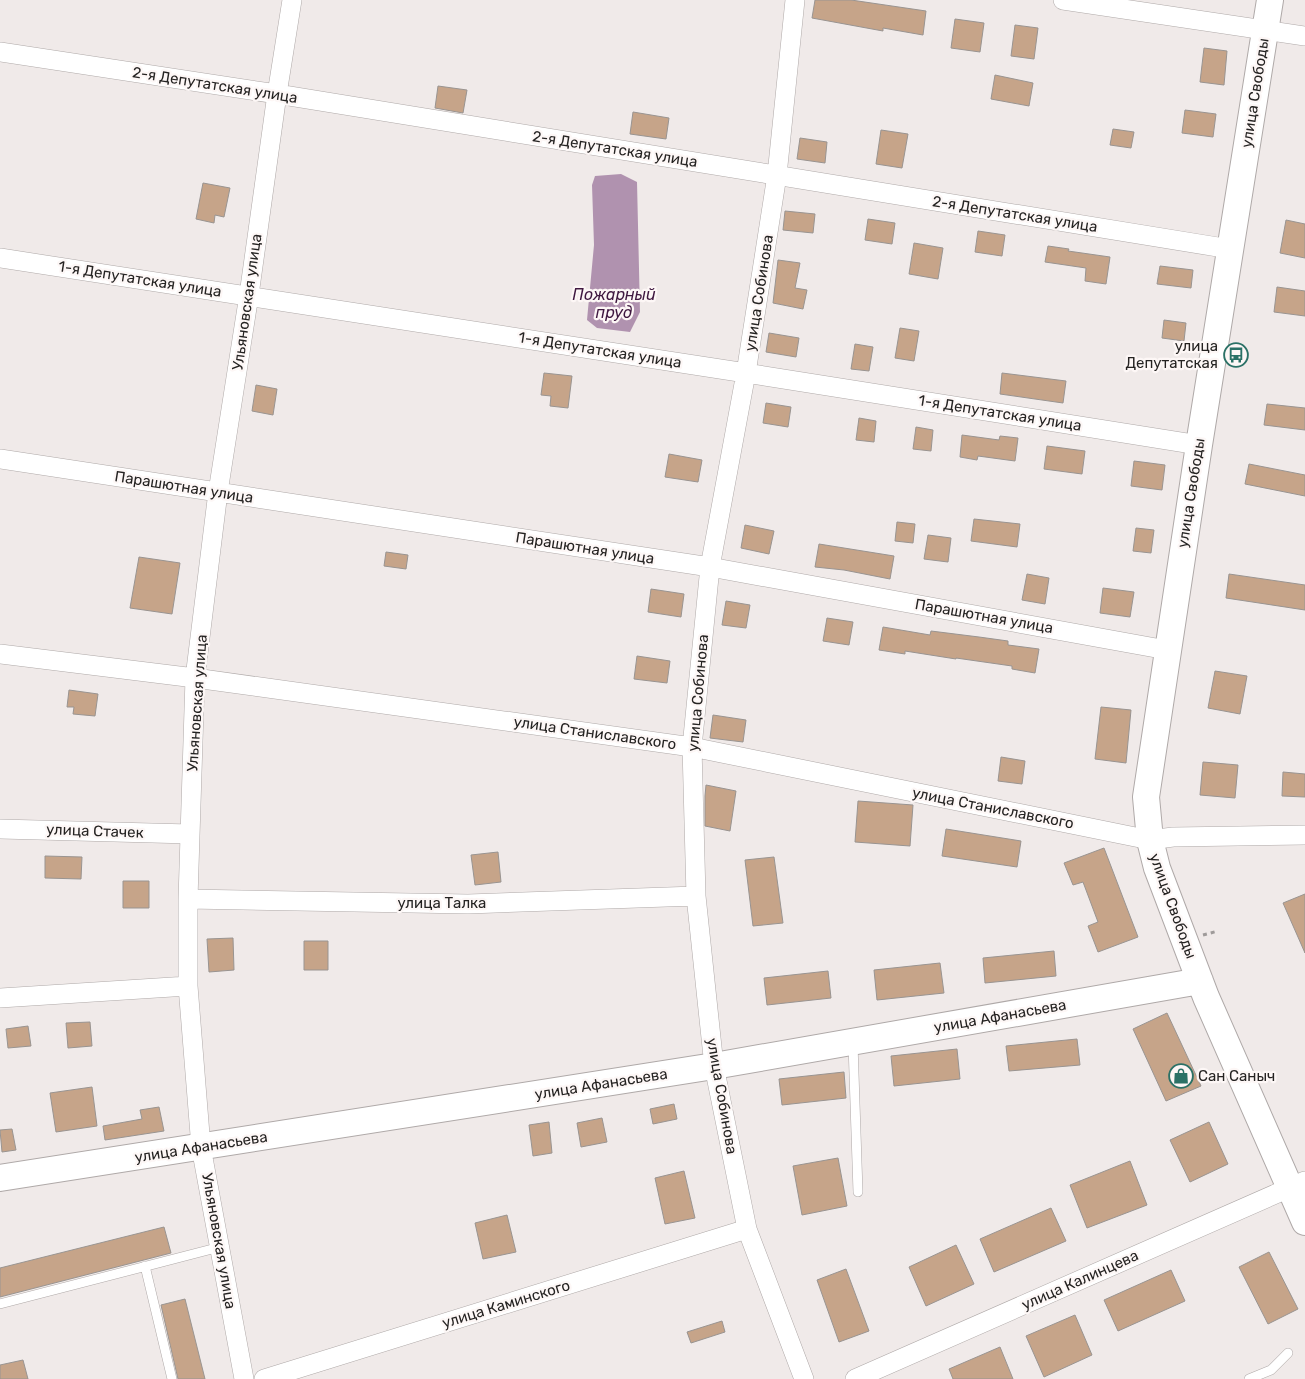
<svg xmlns="http://www.w3.org/2000/svg" width="1305" height="1379" viewBox="0 0 1305 1379" font-family="Rubik,sans-serif">
<style>
.water{fill:#b092af}
.building{fill:#c6a489;stroke:#999491}
.lines{fill:none;stroke-linecap:round;stroke-linejoin:round}
.lane-casing{stroke:#afa9a8;stroke-width:10}
.street-casing{stroke:#afa9a8;stroke-width:20}
.secondary-casing{stroke:#afa9a8;stroke-width:28}
.path{stroke:#9f9b9a;stroke-width:3;stroke-dasharray:4 4;stroke-linecap:butt}
.lane{stroke:#fff;stroke-width:9}
.street{stroke:#fff;stroke-width:19}
.secondary{stroke:#fff;stroke-width:26}
.labels{text-anchor:middle;stroke-width:4.5;stroke-linejoin:round;paint-order:stroke}
.street-label{font-size:15px;fill:#252322;stroke:#fdf7f6}
.poi-label{font-size:15px;fill:#252322;stroke:#fdf7f6;text-anchor:end}
.water-label{font-size:16px;font-style:italic;fill:#3f1840;stroke:#fdf7f6}
</style>
<rect width="100%" height="100%" fill="#f0eae9"/>
<path class="water" d="M 621,174 L 637,182 L 640,312 L 630,332 L 597,328 L 587,320 L 594,245 L 592,185 L 595,176 Z"/>
<path class="building" d="M 815,0 L 851,0 L 926,11 L 923,35 L 883,28 L 883,31 L 812,18 Z
M 955,19 L 984,23 L 980,52 L 951,48 Z
M 1015,25 L 1038,28 L 1034,59 L 1011,56 Z
M 1204,48 L 1227,51 L 1224,85 L 1200,82 Z
M 995,75 L 1033,83 L 1029,106 L 991,99 Z
M 438,86 L 467,90 L 463,113 L 435,108 Z
M 1185,110 L 1216,114 L 1213,137 L 1182,133 Z
M 633,112 L 669,118 L 666,139 L 630,134 Z
M 1113,129 L 1134,132 L 1131,148 L 1110,145 Z
M 881,130 L 908,134 L 902,168 L 876,164 Z
M 800,138 L 827,142 L 825,163 L 797,159 Z
M 203,183 L 230,188 L 224,217 L 215,215 L 214,223 L 196,219 Z
M 785,211 L 815,214 L 813,233 L 783,230 Z
M 868,219 L 895,223 L 892,244 L 865,240 Z
M 1286,220 L 1305,224 L 1305,258 L 1280,253 Z
M 978,231 L 1005,235 L 1002,256 L 975,252 Z
M 914,243 L 943,248 L 938,279 L 909,274 Z
M 1048,246 L 1069,249 L 1068,251 L 1110,257 L 1106,284 L 1085,281 L 1086,268 L 1045,262 Z
M 778,260 L 800,263 L 795,288 L 807,290 L 803,309 L 773,303 Z
M 1160,266 L 1193,270 L 1191,288 L 1157,284 Z
M 1277,287 L 1305,291 L 1305,316 L 1274,312 Z
M 1164,320 L 1186,323 L 1184,341 L 1162,338 Z
M 900,328 L 919,331 L 914,361 L 895,358 Z
M 769,333 L 799,338 L 796,357 L 766,352 Z
M 855,344 L 873,347 L 869,371 L 851,369 Z
M 544,373 L 572,376 L 568,408 L 550,406 L 551,396 L 541,395 Z
M 1002,373 L 1066,381 L 1063,403 L 1000,394 Z
M 256,385 L 277,389 L 273,415 L 252,411 Z
M 766,403 L 791,407 L 788,427 L 763,423 Z
M 1267,404 L 1305,408 L 1305,430 L 1264,425 Z
M 859,418 L 876,421 L 874,442 L 856,440 Z
M 916,427 L 933,430 L 931,451 L 913,449 Z
M 962,435 L 999,440 L 1000,436 L 1018,438 L 1015,461 L 978,456 L 977,460 L 960,457 Z
M 1047,446 L 1085,451 L 1082,474 L 1044,469 Z
M 669,454 L 702,460 L 698,482 L 665,477 Z
M 1134,461 L 1165,465 L 1162,490 L 1131,486 Z
M 1249,464 L 1305,475 L 1305,496 L 1245,484 Z
M 974,519 L 1020,524 L 1017,547 L 971,541 Z
M 897,522 L 915,524 L 913,543 L 895,541 Z
M 745,525 L 774,531 L 769,554 L 741,548 Z
M 1136,528 L 1154,530 L 1151,553 L 1133,551 Z
M 928,535 L 951,538 L 948,562 L 924,559 Z
M 819,544 L 894,556 L 890,579 L 844,570 L 815,567 Z
M 386,552 L 408,555 L 406,569 L 384,566 Z
M 139,557 L 180,563 L 172,614 L 130,608 Z
M 1027,574 L 1049,578 L 1045,604 L 1022,600 Z
M 1229,574 L 1305,585 L 1305,610 L 1226,598 Z
M 1103,588 L 1134,592 L 1130,617 L 1100,613 Z
M 651,589 L 684,594 L 681,617 L 648,612 Z
M 726,601 L 750,605 L 746,628 L 722,625 Z
M 827,618 L 853,622 L 849,645 L 823,641 Z
M 883,627 L 930,635 L 931,631 L 979,637 L 1008,641 L 1008,645 L 1039,649 L 1035,673 L 1012,669 L 1012,666 L 956,658 L 956,659 L 905,651 L 905,654 L 879,650 Z
M 637,656 L 670,661 L 667,683 L 634,679 Z
M 1215,671 L 1247,676 L 1240,714 L 1208,708 Z
M 69,690 L 98,694 L 95,716 L 73,714 L 74,707 L 67,707 Z
M 1101,707 L 1131,710 L 1126,763 L 1095,759 Z
M 713,715 L 746,720 L 743,742 L 710,738 Z
M 1001,757 L 1025,761 L 1022,784 L 998,781 Z
M 1203,762 L 1238,765 L 1235,798 L 1200,795 Z
M 1283,772 L 1305,774 L 1305,797 L 1282,796 Z
M 706,785 L 736,791 L 730,831 L 705,826 L 705,796 Z
M 858,801 L 913,805 L 910,846 L 855,842 Z
M 946,829 L 1021,841 L 1017,867 L 942,856 Z
M 1104,848 L 1138,937 L 1098,952 L 1088,926 L 1098,922 L 1083,882 L 1073,885 L 1064,863 Z
M 498,852 L 501,882 L 475,885 L 471,855 Z
M 45,856 L 82,857 L 81,879 L 45,878 Z
M 774,857 L 783,923 L 753,926 L 745,860 Z
M 123,881 L 149,881 L 149,908 L 123,908 Z
M 1305,894 L 1305,953 L 1283,903 Z
M 233,938 L 234,970 L 209,972 L 207,939 Z
M 304,941 L 328,941 L 328,970 L 304,970 Z
M 1054,951 L 1056,976 L 985,983 L 983,958 Z
M 940,963 L 944,993 L 877,1000 L 874,970 Z
M 828,971 L 831,998 L 767,1005 L 764,978 Z
M 1167,1013 L 1201,1086 L 1166,1101 L 1133,1029 Z
M 90,1022 L 92,1046 L 68,1048 L 66,1023 Z
M 28,1026 L 31,1046 L 8,1048 L 6,1029 Z
M 1077,1039 L 1080,1065 L 1009,1071 L 1006,1046 Z
M 957,1049 L 960,1079 L 894,1086 L 891,1056 Z
M 844,1072 L 846,1098 L 782,1105 L 779,1079 Z
M 92,1087 L 97,1126 L 56,1132 L 50,1093 Z
M 674,1104 L 677,1119 L 653,1124 L 650,1109 Z
M 159,1107 L 164,1131 L 105,1140 L 103,1126 L 142,1119 L 140,1110 Z
M 602,1118 L 607,1142 L 581,1147 L 577,1123 Z
M 549,1122 L 552,1153 L 533,1156 L 529,1125 Z
M 1209,1122 L 1228,1164 L 1190,1182 L 1170,1140 Z
M 12,1129 L 16,1150 L 2,1152 L 0,1130 Z
M 838,1158 L 847,1206 L 802,1215 L 793,1166 Z
M 1130,1161 L 1147,1205 L 1087,1228 L 1070,1185 Z
M 684,1171 L 695,1218 L 665,1224 L 655,1178 Z
M 1051,1208 L 1066,1241 L 994,1272 L 980,1239 Z
M 507,1215 L 516,1252 L 483,1259 L 475,1223 Z
M 164,1227 L 171,1253 L 0,1297 L 0,1268 Z
M 956,1245 L 974,1284 L 926,1306 L 909,1267 Z
M 1269,1252 L 1298,1309 L 1268,1324 L 1239,1267 Z
M 846,1269 L 869,1331 L 839,1342 L 817,1280 Z
M 1171,1270 L 1185,1301 L 1118,1331 L 1104,1300 Z
M 185,1299 L 205,1379 L 178,1379 L 161,1305 Z
M 1075,1315 L 1092,1355 L 1044,1377 L 1026,1336 Z
M 722,1321 L 725,1332 L 691,1343 L 687,1332 Z
M 1000,1347 L 1013,1379 L 953,1379 L 949,1369 Z
M 23,1360 L 28,1379 L 0,1379 L 0,1365 Z"/>
<g class="lines">
<g class="lane-casing">
<path id="lane" d="M 853,1044 L 858,1192
M 145,1266 L 172,1379
M 0,1304 L 220,1247
M 1249,1379 L 1271,1370 L 1288,1353"/>
</g>
<g class="street-casing">
<path id="street" d="M 795,0 L 777,175 L 746,373 L 710,567 L 692,747 L 696,896 L 714,1066 L 747,1229 L 804,1379
M 1063,0 L 1305,36
M 0,52 L 277,94 L 1230,249
M 0,258 L 746,373 L 1199,445
M 0,459 L 710,567 L 1167,650
M 0,654 L 195,678 L 692,747 L 1150,840 L 1173,837 L 1305,835
M 0,829 L 190,834
M 188,899 L 468,904 L 696,896
M 0,998 L 188,986
M 244,1379 L 201,1147 L 188,986 L 188,899 L 195,678 L 218,492 L 249,295 L 277,94 L 292,0
M 264,1379 L 747,1229
M 855,1379 L 1305,1181"/>
</g>
<g class="secondary-casing">
<path id="secondary" d="M 1270,0 L 1199,445 L 1146,797 L 1150,840 L 1157,868 L 1206,997 L 1305,1222
M 0,1178 L 714,1066 L 1200,981"/>
</g>
<path class="path" d="M 1203,935 L 1218,931"/>
<use href="#lane" class="lane"/>
<use href="#street" class="street"/>
<use href="#secondary" class="secondary"/>
</g>
<defs>
<g id="bus-ring" transform="scale(1.25)"><circle r="9.5" fill="#fdf7f6" stroke="#2b7166" stroke-width="1.5"/><path d="M-5-6H5V4H4V6H2V4H-2V6H-4V4H-5ZM-3.5-4V0h7V-4ZM-3.5 1.2v1.5H-2V1.2ZM2 1.2v1.5H3.5V1.2Z" fill="#2b7166"/></g>
<g id="shop-ring" transform="scale(1.25)"><circle r="9.5" fill="#fdf7f6" stroke="#2b7166" stroke-width="1.5"/><path d="M-5-2.5h2.3a2.7 3.5 0 0 1 5.4 0H5L5.5 6h-11ZM-1.5-2.5h3a1.5 2.3 0 0 0-3 0Z" fill="#2b7166"/></g>
</defs>
<g fill-rule="evenodd">
<use href="#bus-ring" x="1236" y="355"/>
<use href="#shop-ring" x="1181" y="1076"/>
</g>
<g class="labels">
<g class="street-label">
<text transform="translate(215 85) rotate(9)" y="5">2-я Депутатская улица</text>
<text transform="translate(1255 93) rotate(-81)" y="5">улица Свободы</text>
<text transform="translate(615 149) rotate(9)" y="5">2-я Депутатская улица</text>
<text transform="translate(1015 214) rotate(9)" y="5">2-я Депутатская улица</text>
<text transform="translate(140 279) rotate(9)" y="5">1-я Депутатская улица</text>
<text transform="translate(759 293) rotate(-81)" y="5">улица Собинова</text>
<text transform="translate(247 302) rotate(-82)" y="5">Ульяновская улица</text>
<text transform="translate(600 350) rotate(9)" y="5">1-я Депутатская улица</text>
<text transform="translate(1000 413) rotate(9)" y="5">1-я Депутатская улица</text>
<text transform="translate(184 487) rotate(9)" y="5">Парашютная улица</text>
<text transform="translate(1191 493) rotate(-81)" y="5">улица Свободы</text>
<text transform="translate(585 548) rotate(9)" y="5">Парашютная улица</text>
<text transform="translate(984 616) rotate(10)" y="5">Парашютная улица</text>
<text transform="translate(698 693) rotate(-85)" y="5">улица Собинова</text>
<text transform="translate(197 703) rotate(-86)" y="5">Ульяновская улица</text>
<text transform="translate(595 733) rotate(8)" y="5">улица Станиславского</text>
<text transform="translate(993 808) rotate(11)" y="5">улица Станиславского</text>
<text transform="translate(95 831) rotate(2)" y="5">улица Стачек</text>
<text x="442" y="908">улица Талка</text>
<text transform="translate(1173 906) rotate(70)" y="5">улица Свободы</text>
<text transform="translate(1000 1016) rotate(-10)" y="5">улица Афанасьева</text>
<text transform="translate(601 1084) rotate(-9)" y="5">улица Афанасьева</text>
<text transform="translate(722 1096) rotate(80)" y="5">улица Собинова</text>
<text transform="translate(201 1147) rotate(-9)" y="5">улица Афанасьева</text>
<text transform="translate(219 1241) rotate(80)" y="5">Ульяновская улица</text>
<text transform="translate(1080 1280) rotate(-24)" y="5">улица Калинцева</text>
<text transform="translate(506 1304) rotate(-17)" y="5">улица Каминского</text>
</g>
<g class="poi-label">
<text x="1218" y="351">улица<tspan x="1218" dy="17">Депутатская</tspan></text>
<text x="1198" y="1081" text-anchor="start">Сан Саныч</text>
</g>
<g class="water-label">
<text x="614" y="300">Пожарный<tspan x="614" dy="18">пруд</tspan></text>
</g>
</g>
</svg>
